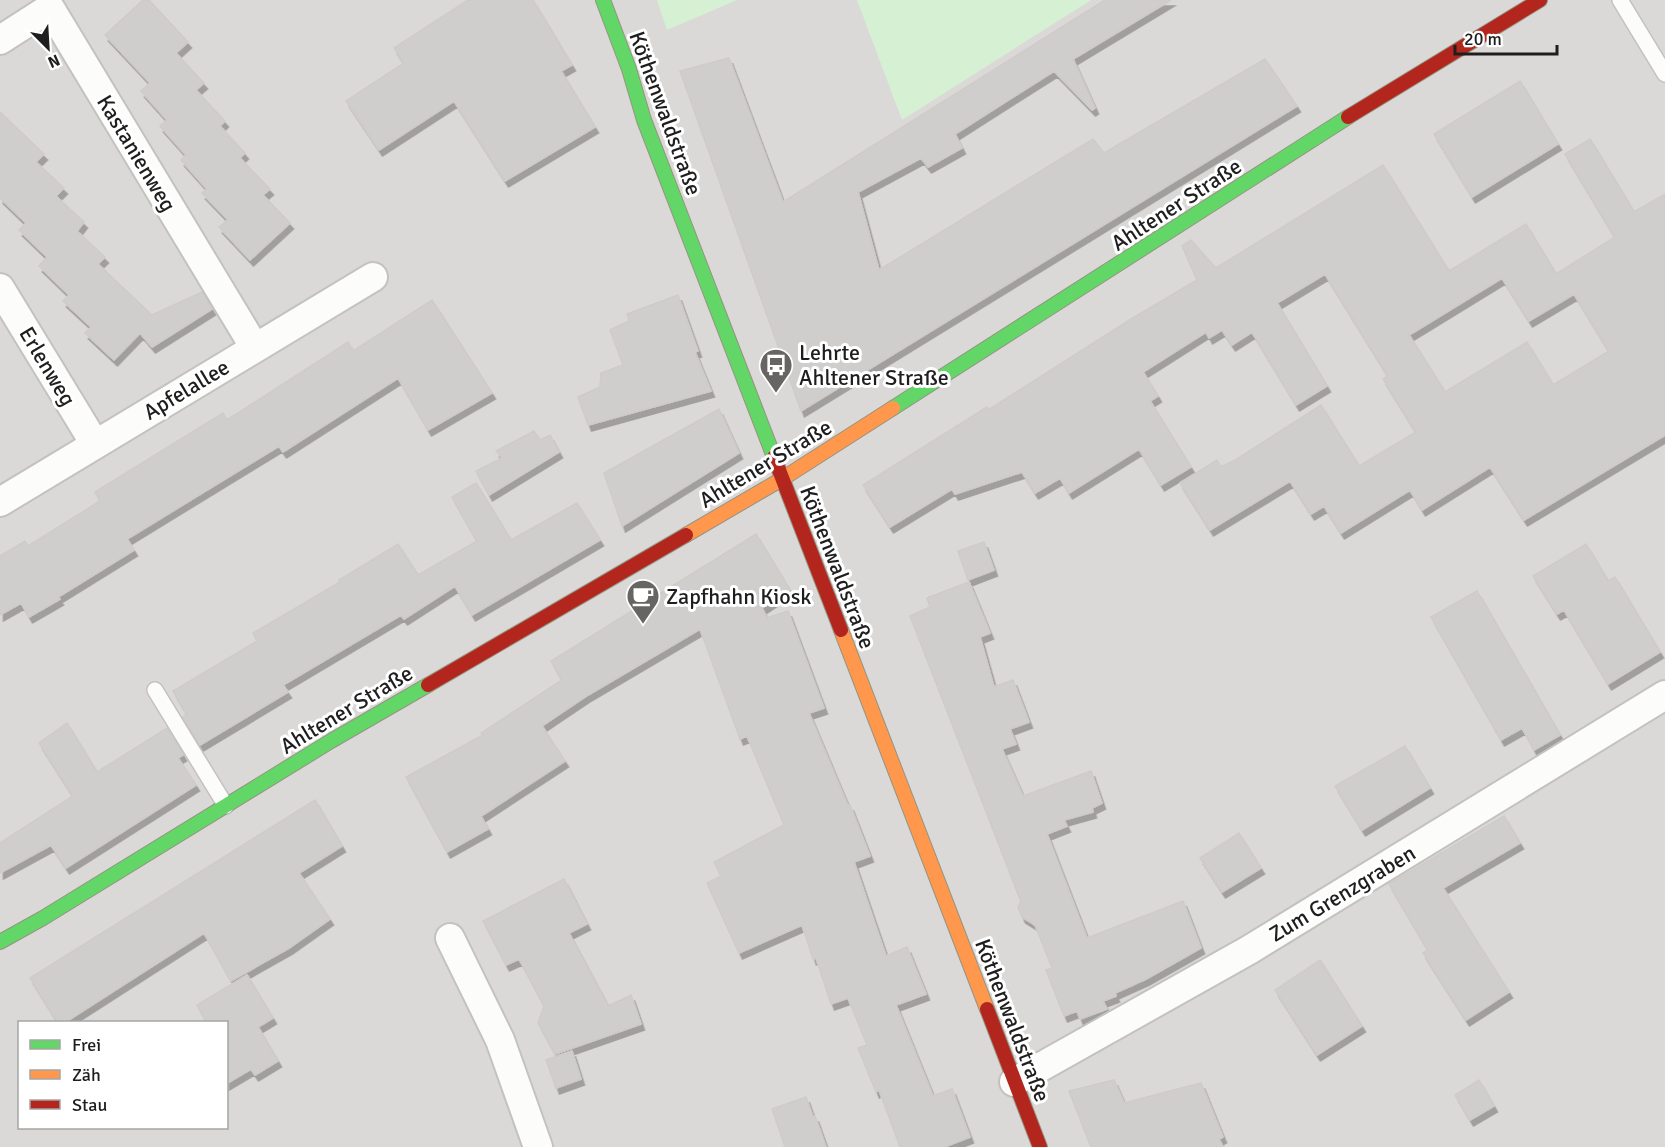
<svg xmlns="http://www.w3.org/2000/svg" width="1665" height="1147" viewBox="0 0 1665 1147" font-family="Signika,sans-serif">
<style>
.residential{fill:#dbd9d8;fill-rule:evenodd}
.park{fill:#d6f0d3}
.building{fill:#d0cecc;stroke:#cfcbc8;stroke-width:1.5;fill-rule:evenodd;filter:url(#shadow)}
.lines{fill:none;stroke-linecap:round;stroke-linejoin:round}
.lane-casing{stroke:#c3c2c1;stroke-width:18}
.street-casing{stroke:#c3c2c1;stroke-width:32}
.fast-casing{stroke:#959480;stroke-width:16}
.slow-casing{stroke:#959480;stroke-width:16}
.jam-casing{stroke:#959480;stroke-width:16}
.lane{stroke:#fcfcfb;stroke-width:15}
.street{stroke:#fcfcfb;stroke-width:28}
.fast{stroke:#63d668;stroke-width:14}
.slow{stroke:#ff974d;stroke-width:14}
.jam{stroke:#b3261e;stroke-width:14}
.labels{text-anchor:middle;stroke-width:6;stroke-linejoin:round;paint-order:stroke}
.street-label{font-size:22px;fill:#1e1e1e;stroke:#fff}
.poi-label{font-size:22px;fill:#1e1e1e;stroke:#fff;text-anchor:start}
</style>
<defs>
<filter id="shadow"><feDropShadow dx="3.5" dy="6" stdDeviation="0" flood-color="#0004"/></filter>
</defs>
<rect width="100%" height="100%" fill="#ece9e6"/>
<path class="residential" d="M 0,0 L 1665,0 L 1665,1147 L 0,1147 ZM 20,1022 L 226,1022 L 226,1128 L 20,1128 Z"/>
<path class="park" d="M 657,0 L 737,0 L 667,30 Z
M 857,0 L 1091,0 L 902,120 Z"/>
<path class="building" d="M 143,0 L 149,0 L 188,42 L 176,53 L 204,83 L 196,90 L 225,121 L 220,126 L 245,153 L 240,158 L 270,189 L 263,195 L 290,223 L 250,260 L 219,227 L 228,220 L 202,193 L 207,189 L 181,160 L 186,155 L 160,126 L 167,120 L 141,91 L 150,83 L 105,35 Z
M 468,0 L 533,0 L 572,65 L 561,71 L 595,127 L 505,181 L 454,101 L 379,150 L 346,101 L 404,63 L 394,48 Z
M 1105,0 L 1171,0 L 1073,59 L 1095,108 L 1092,110 L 1054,71 L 955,134 L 962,148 L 928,167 L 921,158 L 858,192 L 879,270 L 1093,139 L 1104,153 L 1265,59 L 1297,106 L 801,411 L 680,71 L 729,58 L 783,202 Z
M 1520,81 L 1558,144 L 1472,197 L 1434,134 Z
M 0,112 L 44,154 L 36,162 L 64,188 L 56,196 L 84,222 L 77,231 L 105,257 L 98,264 L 152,315 L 202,292 L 212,309 L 152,347 L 140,333 L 114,360 L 85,333 L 91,327 L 63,301 L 69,295 L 39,266 L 47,257 L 19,230 L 26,223 L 0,198 Z
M 1590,139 L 1634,212 L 1665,194 L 1665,435 L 1524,520 L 1490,467 L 1422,510 L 1410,490 L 1341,533 L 1324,506 L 1311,514 L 1290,481 L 1210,530 L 1180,483 L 1217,460 L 1221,467 L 1237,459 L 1321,405 L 1359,466 L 1416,432 L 1383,379 L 1388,376 L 1325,274 L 1277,303 L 1327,386 L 1296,405 L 1252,332 L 1232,345 L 1222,330 L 1209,338 L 1206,332 L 1143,372 L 1158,396 L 1150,401 L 1191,467 L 1161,485 L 1139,449 L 1069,493 L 1060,478 L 1035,493 L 1022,472 L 955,494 L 952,489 L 890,527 L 863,485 L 987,407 L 988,410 L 1131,319 L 1197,280 L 1182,246 L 1191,240 L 1216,268 L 1383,165 L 1449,271 L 1526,224 L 1556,274 L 1615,237 L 1565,154 ZM 1502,278 L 1529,321 L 1574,294 L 1609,351 L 1553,385 L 1527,342 L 1445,392 L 1409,335 Z
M 678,295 L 698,351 L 695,352 L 711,391 L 588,425 L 578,397 L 600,387 L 601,373 L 623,365 L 610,330 L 629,321 L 627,314 Z
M 432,300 L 492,393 L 428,430 L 398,378 L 283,452 L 279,446 L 127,539 L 134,550 L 58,597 L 60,599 L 29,617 L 21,603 L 0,615 L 0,556 L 25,541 L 28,546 L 100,501 L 95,492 L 223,413 L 227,420 L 348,342 L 353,351 Z
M 719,409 L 739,453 L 622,526 L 604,473 Z
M 534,431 L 540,440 L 550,435 L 559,452 L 489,495 L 476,471 L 502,458 L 496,451 Z
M 476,483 L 511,540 L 577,503 L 600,540 L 472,615 L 455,586 L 404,619 L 401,615 L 283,685 L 288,692 L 200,745 L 183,717 L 187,715 L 173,691 L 257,641 L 253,633 L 340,582 L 339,580 L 398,544 L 418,575 L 477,541 L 452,497 Z
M 756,534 L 790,590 L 762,608 L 767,618 L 788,611 L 824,708 L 809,713 L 848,806 L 850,805 L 870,856 L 854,862 L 886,956 L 907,947 L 926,994 L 896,1005 L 933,1096 L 952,1089 L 970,1137 L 944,1147 L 900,1147 L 879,1090 L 876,1092 L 858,1048 L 867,1045 L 848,998 L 831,1004 L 816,958 L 813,959 L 802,925 L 739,953 L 707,883 L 721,876 L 714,862 L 784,825 L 747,736 L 740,739 L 700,629 L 588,695 L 542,726 L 565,761 L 481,816 L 488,829 L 447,852 L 406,777 L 483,735 L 481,733 L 562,680 L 551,661 Z
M 984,542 L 994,570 L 968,580 L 958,551 Z
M 1586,544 L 1608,581 L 1615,577 L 1660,652 L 1608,684 L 1564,610 L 1557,614 L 1533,576 Z
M 969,582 L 990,633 L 980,637 L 994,687 L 1013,680 L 1029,722 L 1010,729 L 1016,744 L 1002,749 L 1023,796 L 1091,771 L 1102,803 L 1092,808 L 1093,812 L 1064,820 L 1067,826 L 1047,834 L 1087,938 L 1183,901 L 1201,948 L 1146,979 L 1115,993 L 1116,996 L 1103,1001 L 1107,1009 L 1080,1019 L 1077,1011 L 1064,1016 L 1046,970 L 1052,968 L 1035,925 L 1022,917 L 1018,907 L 1021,902 L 910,616 L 930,607 L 927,598 Z
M 1477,591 L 1560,735 L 1534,750 L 1522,728 L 1501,740 L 1431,617 Z
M 67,723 L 97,772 L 167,728 L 183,755 L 178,758 L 196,785 L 66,868 L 51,845 L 0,873 L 0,843 L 73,796 L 39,743 Z
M 1405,746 L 1430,788 L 1362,830 L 1335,786 Z
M 315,800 L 342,846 L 299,873 L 330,919 L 289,948 L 231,981 L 204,933 L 64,1023 L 58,1023 L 30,978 Z
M 1504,816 L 1520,843 L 1443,888 L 1509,992 L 1466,1020 L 1423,953 L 1428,950 L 1389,884 Z
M 1239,833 L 1261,868 L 1222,892 L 1200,858 Z
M 564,879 L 587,924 L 569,933 L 608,1006 L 631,995 L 641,1024 L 555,1054 L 538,1023 L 544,1006 L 519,959 L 506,965 L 483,921 Z
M 1320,960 L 1362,1026 L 1317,1055 L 1275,990 Z
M 247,975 L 273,1018 L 258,1027 L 278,1061 L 255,1075 L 251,1069 L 226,1084 L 226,1023 L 207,1023 L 197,1005 Z
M 572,1051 L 581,1079 L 556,1088 L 546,1060 Z
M 1114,1080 L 1124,1103 L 1201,1083 L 1223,1137 L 1219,1139 L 1223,1147 L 1091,1147 L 1069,1091 Z
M 1479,1080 L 1494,1106 L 1470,1120 L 1455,1095 Z
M 806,1097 L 813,1117 L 815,1116 L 826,1147 L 785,1147 L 772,1109 Z"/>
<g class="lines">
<g class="lane-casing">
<path id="lane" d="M 1620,0 L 1665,74
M 155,690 L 226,806"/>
</g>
<g class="street-casing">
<path id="street" d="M 0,40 L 50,8 L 255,348
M 0,288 L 95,444
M 0,502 L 373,277
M 450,938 L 500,1040 L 538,1147
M 1014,1082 L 1249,950 L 1665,695"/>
</g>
<g class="fast-casing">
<path id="fast" d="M 603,0 L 629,69 L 644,120 L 774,457
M 893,408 L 1348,117
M 0,942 L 43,918 L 331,741 L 428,685"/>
</g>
<g class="slow-casing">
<path id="slow" d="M 686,535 L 782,479 L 893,408
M 841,630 L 987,1009"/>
</g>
<g class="jam-casing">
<path id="jam" d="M 1348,117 L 1540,0
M 774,457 L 841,630
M 428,685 L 686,535
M 987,1009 L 1040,1147"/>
</g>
<use href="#lane" class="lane"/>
<use href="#street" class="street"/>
<use href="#fast" class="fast"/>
<use href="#slow" class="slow"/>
<use href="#jam" class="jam"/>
</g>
<defs>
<g id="bus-pin" transform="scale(1.725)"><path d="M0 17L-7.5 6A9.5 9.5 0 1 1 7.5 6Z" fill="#666564" stroke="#fff"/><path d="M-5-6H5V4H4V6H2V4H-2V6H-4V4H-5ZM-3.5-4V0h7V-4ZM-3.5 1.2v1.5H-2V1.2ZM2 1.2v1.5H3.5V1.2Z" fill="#fff"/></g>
<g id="cafe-pin" transform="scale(1.725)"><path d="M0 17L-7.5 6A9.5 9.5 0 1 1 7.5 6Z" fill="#666564" stroke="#fff"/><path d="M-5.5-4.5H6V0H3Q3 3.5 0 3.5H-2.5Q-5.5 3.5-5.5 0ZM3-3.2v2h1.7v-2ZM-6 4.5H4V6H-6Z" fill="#fff"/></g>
</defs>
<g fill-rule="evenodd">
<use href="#bus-pin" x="776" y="365"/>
<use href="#cafe-pin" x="643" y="596"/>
</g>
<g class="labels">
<g class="street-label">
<text transform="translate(666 113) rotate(70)" y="8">Köthenwaldstraße</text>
<text transform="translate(137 153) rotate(59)" y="8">Kastanienweg</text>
<text transform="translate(1176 204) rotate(-33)" y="8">Ahltener Straße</text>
<text transform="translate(48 366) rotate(59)" y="8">Erlenweg</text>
<text transform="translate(186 389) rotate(-31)" y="8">Apfelallee</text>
<text transform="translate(765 463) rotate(-31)" y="8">Ahltener Straße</text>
<text transform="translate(838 567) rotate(69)" y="8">Köthenwaldstraße</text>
<text transform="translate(346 709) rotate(-31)" y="8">Ahltener Straße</text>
<text transform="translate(1342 893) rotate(-31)" y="8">Zum Grenzgraben</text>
<text transform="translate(1013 1020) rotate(69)" y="8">Köthenwaldstraße</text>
</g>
<g class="poi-label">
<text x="799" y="360">Lehrte<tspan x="799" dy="25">Ahltener Straße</tspan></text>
<text x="666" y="604">Zapfhahn Kiosk</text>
</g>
</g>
<rect x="18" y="1021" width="210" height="108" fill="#ffffff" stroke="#a5a5a5" stroke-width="1.5"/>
<rect x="30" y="1040" width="30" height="9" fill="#63d668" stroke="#a5a5a5" stroke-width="1.5"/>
<text x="72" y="1051" font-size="18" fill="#1e1e1e">Frei</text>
<rect x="30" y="1070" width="30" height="9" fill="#ff974d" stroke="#a5a5a5" stroke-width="1.5"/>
<text x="72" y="1081" font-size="18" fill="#1e1e1e">Zäh</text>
<rect x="30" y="1100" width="30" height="9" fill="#b3261e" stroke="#a5a5a5" stroke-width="1.5"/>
<text x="72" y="1111" font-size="18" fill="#1e1e1e">Stau</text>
<g transform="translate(48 48) rotate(156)" stroke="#ffffff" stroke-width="4.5" paint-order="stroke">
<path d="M0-4.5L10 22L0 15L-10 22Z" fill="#1e1e1e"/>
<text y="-9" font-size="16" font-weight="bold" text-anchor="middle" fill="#1e1e1e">N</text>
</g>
<path d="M1455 45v9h102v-9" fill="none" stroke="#1e1e1e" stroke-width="3"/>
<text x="1464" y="45" font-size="18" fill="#1e1e1e" stroke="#ffffff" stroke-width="4.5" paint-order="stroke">20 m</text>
</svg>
